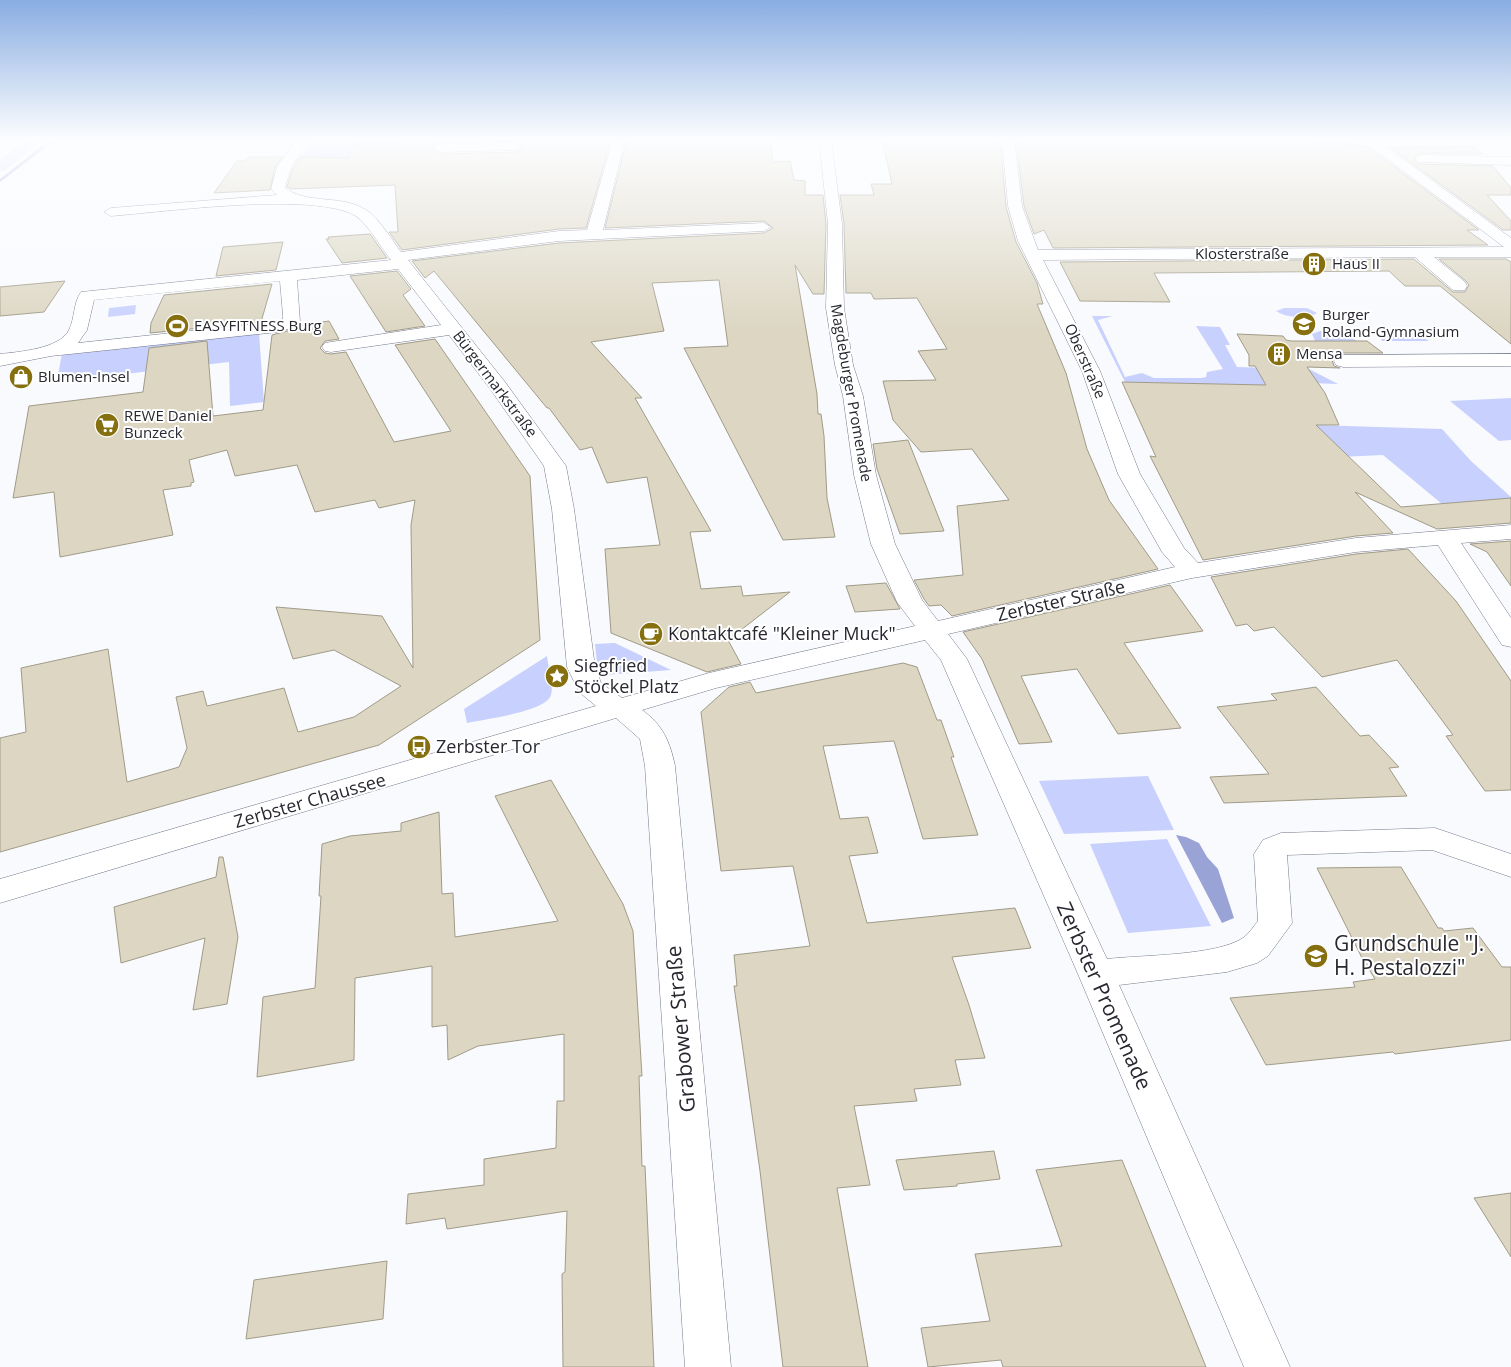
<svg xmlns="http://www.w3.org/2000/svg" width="1511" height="1367" viewBox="0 0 1511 1367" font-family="'Open Sans',sans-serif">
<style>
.green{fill:#c8d1fe}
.water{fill:#9aa3d6}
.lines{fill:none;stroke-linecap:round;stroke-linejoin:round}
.stream{fill:#9aa3d6;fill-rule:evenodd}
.building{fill:#dcd6c2;stroke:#a09b88}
.minor-casing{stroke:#75798b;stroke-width:1}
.major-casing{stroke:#d4d4d6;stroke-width:1}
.minor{fill:#fff;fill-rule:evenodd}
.major{fill:#d8ddf9;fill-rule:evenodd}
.labels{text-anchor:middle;stroke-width:4;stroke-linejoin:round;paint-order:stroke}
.far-street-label{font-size:15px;fill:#272830;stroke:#fff}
.far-poi-label{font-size:15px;fill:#272830;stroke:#fff;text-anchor:start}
.street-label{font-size:18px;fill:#272830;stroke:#fff}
.poi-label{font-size:18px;fill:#272830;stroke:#fff;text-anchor:start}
.near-poi-label{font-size:21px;fill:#272830;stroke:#fff;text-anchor:start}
.near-street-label{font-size:21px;fill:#272830;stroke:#fff}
</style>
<rect width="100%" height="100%" fill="#f9fafe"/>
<path class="green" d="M 315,139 L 377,139 L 362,158 L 300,157 Z
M 136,305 L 135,314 L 108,317 L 109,308 Z
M 1284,308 L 1307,308 L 1317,313 C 1308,319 1285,318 1276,311 Z
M 1092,316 L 1113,316 L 1098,320 L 1125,377 L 1142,373 L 1154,378 L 1201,378 L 1206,377 L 1207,372 L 1223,369 L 1196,326 L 1220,327 L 1230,345 L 1225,345 L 1237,367 L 1309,369 L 1338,384 L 1310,383 L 1287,386 L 1125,382 Z
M 1320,331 L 1341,332 L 1357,341 L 1315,341 L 1312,334 Z
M 1400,331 L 1418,334 L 1429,341 L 1382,341 L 1380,338 L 1384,333 Z
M 259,333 L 264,402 L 230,406 L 229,362 L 82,379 L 83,373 L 58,376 L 62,353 Z
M 1511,398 L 1511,440 L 1499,441 L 1450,401 Z
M 1314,425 L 1442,429 L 1471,461 L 1511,497 L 1511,520 L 1442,504 L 1383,455 L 1340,457 Z
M 614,643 L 615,643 L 671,670 L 605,675 L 597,663 L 595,644 Z
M 547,656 C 548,667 554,685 551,695 C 546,712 484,719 467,723 L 464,709 Z
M 1148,776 L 1174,830 L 1064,834 L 1039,781 Z
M 1167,839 L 1211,926 L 1128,933 L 1090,844 Z"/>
<path class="water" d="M 1176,835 L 1186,837 L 1199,843 L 1207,857 L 1218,869 L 1234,918 L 1222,923 Z"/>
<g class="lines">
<path class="stream" d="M 51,139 L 56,139 L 50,145 L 46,145 Z
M 42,146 L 46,147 L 0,182 L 0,179 Z"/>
</g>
<path class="building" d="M 399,139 L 451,142 L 440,142 L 433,146 L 433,150 L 440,154 L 520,152 L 523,148 L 515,141 L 477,142 L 478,139 L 611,139 L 586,228 L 559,229 L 402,250 L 389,232 L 398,232 L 395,185 L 291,189 L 287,187 L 293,168 L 300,157 L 348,158 L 355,144 L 392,144 Z
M 627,139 L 770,141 L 773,162 L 790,161 L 794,180 L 805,181 L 805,195 L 823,195 L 826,224 L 824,294 L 813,294 L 795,265 L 817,394 L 818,414 L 821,414 L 824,436 L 827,498 L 835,537 L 783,540 L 684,348 L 728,346 L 719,280 L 652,283 L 664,331 L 591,342 L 642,398 L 635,398 L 711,531 L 690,532 L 701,589 L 741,586 L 743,596 L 790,592 L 728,640 L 741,664 L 707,672 L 611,633 L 605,549 L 660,545 L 647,477 L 607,483 L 592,447 L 580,450 L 549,408 L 547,408 L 434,271 L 425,278 L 412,261 L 559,243 L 764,233 L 773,228 L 764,221 L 605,228 Z
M 882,139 L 1000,139 L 1006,207 L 1016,242 L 1037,283 L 1043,304 L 1037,304 L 1066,373 L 1087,449 L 1109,500 L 1158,569 L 952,616 L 941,605 L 929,606 L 924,599 L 914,580 L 963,575 L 957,506 L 1009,500 L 972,449 L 921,452 L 893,420 L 883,381 L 936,380 L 918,351 L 947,349 L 917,298 L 874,299 L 871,293 L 846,293 L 844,224 L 840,195 L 874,195 L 871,184 L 892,184 Z
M 1016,139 L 1271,139 L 1339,143 L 1368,147 L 1479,230 L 1467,230 L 1488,245 L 1053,248 L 1044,230 L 1034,234 L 1024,206 Z
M 1474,147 L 1483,154 L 1423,153 L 1416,155 L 1414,160 L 1418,164 L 1493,166 L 1511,188 L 1511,195 L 1487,195 L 1511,221 L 1511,230 L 1503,230 L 1391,148 Z
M 248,157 L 282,157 L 275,167 L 270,190 L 214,193 L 237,161 L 244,161 Z
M 370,234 L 387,258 L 342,263 L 326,239 L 329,239 L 328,237 Z
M 283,242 L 276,270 L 216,276 L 223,247 Z
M 1414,259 L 1453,292 L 1465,292 L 1469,285 L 1466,281 L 1439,259 L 1506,259 L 1511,262 L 1511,344 L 1440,286 L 1405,286 L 1389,271 L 1154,273 L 1170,302 L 1080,301 L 1060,262 Z
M 397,271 L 411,289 L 403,295 L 425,326 L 386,332 L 350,276 Z
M 65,281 L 44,312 L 0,316 L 0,287 Z
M 272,284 L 261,322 L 150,333 L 151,323 L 164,295 Z
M 329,321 L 339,339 L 325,341 L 320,348 L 325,353 L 331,354 L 346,352 L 394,442 L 451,431 L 395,345 L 435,339 L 530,476 L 540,640 L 379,745 L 0,852 L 0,738 L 26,732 L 21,668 L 108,649 L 127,782 L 179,767 L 187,748 L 176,697 L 203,691 L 207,706 L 284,688 L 298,732 L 354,717 L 401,686 L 334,650 L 293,659 L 276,607 L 382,616 L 413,668 L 411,525 L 415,500 L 379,508 L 375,500 L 315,512 L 297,465 L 235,476 L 227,450 L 189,460 L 194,482 L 191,483 L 191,486 L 163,490 L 173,535 L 60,557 L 54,492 L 13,498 L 29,406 L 143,392 L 149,348 L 207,341 L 213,416 L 263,410 L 272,335 L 298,328 L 300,325 Z
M 1237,334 L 1283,336 L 1286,340 L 1291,341 L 1367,341 L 1383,353 L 1342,353 L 1335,355 L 1332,360 L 1334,366 L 1340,368 L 1307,367 L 1325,393 L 1339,425 L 1316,425 L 1401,507 L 1511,498 L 1511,523 L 1437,529 L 1355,492 L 1393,533 L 1356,536 L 1203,560 L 1150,456 L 1156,457 L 1122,382 L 1266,385 L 1255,366 L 1249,366 L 1249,355 Z
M 908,440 L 944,531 L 900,534 L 877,469 L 873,444 Z
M 1511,541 L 1511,586 L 1487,552 L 1470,544 Z
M 1408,549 L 1456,601 L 1511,681 L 1511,790 L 1485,791 L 1446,736 L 1453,735 L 1397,660 L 1322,677 L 1274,627 L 1254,631 L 1247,624 L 1236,626 L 1211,577 L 1356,554 Z
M 886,583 L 900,609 L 855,612 L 846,586 Z
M 1170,585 L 1203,631 L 1124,643 L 1181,728 L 1118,734 L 1077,669 L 1021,676 L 1052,742 L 1019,744 L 982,659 L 963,632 Z
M 903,663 L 917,667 L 937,720 L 941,720 L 954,757 L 951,757 L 978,835 L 923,839 L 894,741 L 823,746 L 840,819 L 868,817 L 878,853 L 849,856 L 867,923 L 1015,908 L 1031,948 L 952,957 L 969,1005 L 985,1058 L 955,1060 L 961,1085 L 914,1089 L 917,1101 L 854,1106 L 870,1185 L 837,1188 L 868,1367 L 783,1367 L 760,1171 L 734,986 L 737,986 L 734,955 L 810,946 L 793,866 L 721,871 L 701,712 L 729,687 L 750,682 L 756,693 Z
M 1316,687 L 1360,736 L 1369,735 L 1399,767 L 1389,768 L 1407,796 L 1224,803 L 1210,777 L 1269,774 L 1217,707 L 1277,700 L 1271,694 Z
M 551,780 L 623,904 L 633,931 L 642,1076 L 639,1076 L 642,1166 L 645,1166 L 654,1367 L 563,1367 L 562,1274 L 565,1272 L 567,1211 L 447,1229 L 445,1218 L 406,1224 L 408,1194 L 484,1185 L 484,1159 L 556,1148 L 557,1101 L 564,1101 L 564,1034 L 478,1046 L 448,1060 L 447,1025 L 432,1027 L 432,966 L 355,978 L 354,1060 L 257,1077 L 263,997 L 315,988 L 321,896 L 319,896 L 322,844 L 350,836 L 401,831 L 401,823 L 439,812 L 442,894 L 453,893 L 455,937 L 558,921 L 495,796 Z
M 219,857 L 223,857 L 238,937 L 227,1004 L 193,1010 L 205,938 L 121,963 L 114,907 L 216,877 Z
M 1401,867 L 1438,928 L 1442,928 L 1444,931 L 1473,928 L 1502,967 L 1511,967 L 1511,1040 L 1395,1054 L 1393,1052 L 1266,1065 L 1230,998 L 1355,987 L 1353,982 L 1375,979 L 1362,958 L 1317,868 Z
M 994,1151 L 1000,1179 L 957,1184 L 957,1186 L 904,1190 L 896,1160 Z
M 1122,1160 L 1206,1367 L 1003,1367 L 1001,1360 L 928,1367 L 921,1328 L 990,1321 L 975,1254 L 1062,1246 L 1036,1170 Z
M 1511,1193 L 1511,1257 L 1474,1198 Z
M 387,1261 L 383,1319 L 246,1339 L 254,1280 Z"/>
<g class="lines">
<g class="minor-casing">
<path id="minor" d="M 297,139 L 310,139 L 291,167 L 285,188 C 308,205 342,194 366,210 C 378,217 392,240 401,252 L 559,231 L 587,230 L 613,139 L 625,139 L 603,230 L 764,223 L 771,227 L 764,231 L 559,241 L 408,260 L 505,382 L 566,466 L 574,509 L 595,667 L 601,683 L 622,698 L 709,673 L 915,626 L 897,602 L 871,544 L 854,475 L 843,396 L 835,365 L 826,308 L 828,224 L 819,139 L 831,139 L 842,224 L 844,308 L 853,365 L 863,396 L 876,475 L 895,544 L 922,600 L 938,621 L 1175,567 L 1162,552 L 1118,474 L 1082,371 L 1018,241 L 1008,206 L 1002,139 L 1014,139 L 1022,206 L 1038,250 L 1504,247 L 1369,145 L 1343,143 L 1337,139 L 1511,139 L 1511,145 L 1385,146 L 1511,238 L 1511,257 L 1434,257 L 1465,282 L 1467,286 L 1465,290 L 1453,290 L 1415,257 L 1043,260 L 1100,371 L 1140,474 L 1184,548 L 1198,563 L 1356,538 L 1511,525 L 1511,539 L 1461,543 L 1511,618 L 1511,647 L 1502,645 L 1438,545 L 1356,552 L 1192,578 L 948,634 L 967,659 L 1107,959 C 1141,955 1216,956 1243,938 C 1249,934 1253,927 1258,921 L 1254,854 L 1263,840 L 1281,833 L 1435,828 L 1511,854 L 1511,877 L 1432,850 L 1287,855 L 1292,923 L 1268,956 L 1257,963 L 1227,972 L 1119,985 L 1290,1367 L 1244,1367 L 1078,974 L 941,660 L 925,640 L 716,688 L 642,710 C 663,725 670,742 675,766 L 731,1367 L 685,1367 L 645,766 L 640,739 L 616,718 L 0,903 L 0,879 L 596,706 L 579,692 L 567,667 L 552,509 L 544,466 L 491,390 L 449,335 L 331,352 L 325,351 L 322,347 L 325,343 L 331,342 L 441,325 L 398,269 L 297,280 L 300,322 L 297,326 L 278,332 L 51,356 L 0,366 L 0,354 C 18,352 60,349 69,330 C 75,318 73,303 81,292 L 391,260 C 382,249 367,223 356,216 C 315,191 163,212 111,216 L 104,212 L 111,208 L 277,195 L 271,189 L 277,167 ZM 280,281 L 283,315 L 283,319 L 275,322 L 78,343 L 87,330 L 94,300 Z
M 515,143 L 521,147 L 520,150 L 440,152 L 434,148 L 440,144 Z
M 1423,155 L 1511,157 L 1511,165 L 1418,162 L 1416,159 L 1418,156 Z
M 1511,354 L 1511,366 L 1343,367 L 1336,365 L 1334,361 L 1336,357 L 1343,355 Z"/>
</g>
<g class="major-casing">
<path id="major" d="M 28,139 L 43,139 L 5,170 L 0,171 L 0,161 Z"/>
</g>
<use href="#minor" class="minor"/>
<use href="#major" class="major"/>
</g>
<linearGradient id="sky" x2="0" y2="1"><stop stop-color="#89ade1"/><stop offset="0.42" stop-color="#fcfdff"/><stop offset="1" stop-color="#fcfdff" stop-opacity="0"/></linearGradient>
<rect width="1511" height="331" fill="url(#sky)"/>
<defs>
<g id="building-disc" transform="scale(1.25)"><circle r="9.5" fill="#856f0f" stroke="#fff"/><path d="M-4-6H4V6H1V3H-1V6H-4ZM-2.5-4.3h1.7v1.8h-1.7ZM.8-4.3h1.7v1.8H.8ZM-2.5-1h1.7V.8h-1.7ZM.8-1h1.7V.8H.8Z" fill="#fff"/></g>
<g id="school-disc" transform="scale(1.25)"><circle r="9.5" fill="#856f0f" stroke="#fff"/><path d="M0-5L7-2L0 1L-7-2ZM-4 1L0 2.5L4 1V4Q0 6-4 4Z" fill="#fff"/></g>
<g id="stadium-disc" transform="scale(1.25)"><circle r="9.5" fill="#856f0f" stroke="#fff"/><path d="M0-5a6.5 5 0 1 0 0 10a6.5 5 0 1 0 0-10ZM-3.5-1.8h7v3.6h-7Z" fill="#fff"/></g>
<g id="shop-disc" transform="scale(1.25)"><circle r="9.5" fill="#856f0f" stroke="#fff"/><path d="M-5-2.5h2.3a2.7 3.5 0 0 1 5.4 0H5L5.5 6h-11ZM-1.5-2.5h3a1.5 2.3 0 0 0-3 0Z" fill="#fff"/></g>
<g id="supermarket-disc" transform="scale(1.25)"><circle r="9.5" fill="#856f0f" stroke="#fff"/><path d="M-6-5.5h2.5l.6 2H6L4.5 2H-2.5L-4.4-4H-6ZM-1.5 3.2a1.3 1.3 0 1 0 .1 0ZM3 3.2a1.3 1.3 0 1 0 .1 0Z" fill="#fff"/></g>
<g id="cafe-disc" transform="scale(1.25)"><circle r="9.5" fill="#856f0f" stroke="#fff"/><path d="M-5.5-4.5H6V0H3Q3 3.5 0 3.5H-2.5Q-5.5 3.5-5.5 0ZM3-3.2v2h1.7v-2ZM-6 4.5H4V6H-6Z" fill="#fff"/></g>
<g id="sight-disc" transform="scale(1.25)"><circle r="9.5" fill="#856f0f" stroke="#fff"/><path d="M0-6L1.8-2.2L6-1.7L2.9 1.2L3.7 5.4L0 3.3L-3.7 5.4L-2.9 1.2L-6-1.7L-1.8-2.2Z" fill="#fff"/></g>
<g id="bus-disc" transform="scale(1.25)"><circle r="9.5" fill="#856f0f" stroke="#fff"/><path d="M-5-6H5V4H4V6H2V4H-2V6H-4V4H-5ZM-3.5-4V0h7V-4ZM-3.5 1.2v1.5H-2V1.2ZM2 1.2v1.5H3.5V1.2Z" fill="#fff"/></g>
</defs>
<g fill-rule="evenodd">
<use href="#building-disc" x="1314" y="264"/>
<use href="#school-disc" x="1304" y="324"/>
<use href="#stadium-disc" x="177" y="326"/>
<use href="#building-disc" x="1279" y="354"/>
<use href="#shop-disc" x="21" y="377"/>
<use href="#supermarket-disc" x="107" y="425"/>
<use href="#cafe-disc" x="651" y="634"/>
<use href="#sight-disc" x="557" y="676"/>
<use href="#bus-disc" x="419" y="747"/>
<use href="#school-disc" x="1316" y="956"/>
</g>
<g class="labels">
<g class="far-street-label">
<text x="1242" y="259">Klosterstraße</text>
<text transform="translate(1085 361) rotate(66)" y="5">Oberstraße</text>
<text transform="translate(495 384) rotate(53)" y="5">Bürgermarkstraße</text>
<text transform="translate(851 393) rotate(80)" y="5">Magdeburger Promenade</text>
</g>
<g class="far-poi-label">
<text x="1332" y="269">Haus II</text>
<text x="1322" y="320">Burger<tspan x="1322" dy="17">Roland-Gymnasium</tspan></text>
<text x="194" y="331">EASYFITNESS Burg</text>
<text x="1296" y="359">Mensa</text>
<text x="38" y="382">Blumen-Insel</text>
<text x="124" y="421">REWE Daniel<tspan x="124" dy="17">Bunzeck</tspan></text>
</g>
<g class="street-label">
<text transform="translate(1061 601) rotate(-13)" y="6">Zerbster Straße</text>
<text transform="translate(310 801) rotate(-16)" y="6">Zerbster Chaussee</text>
</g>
<g class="poi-label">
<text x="668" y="640">Kontaktcafé "Kleiner Muck"</text>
<text x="574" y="672">Siegfried<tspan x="574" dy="21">Stöckel Platz</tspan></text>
<text x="436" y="753">Zerbster Tor</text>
</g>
<g class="near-poi-label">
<text x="1334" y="951">Grundschule "J.<tspan x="1334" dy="24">H. Pestalozzi"</tspan></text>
</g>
<g class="near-street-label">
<text transform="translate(1104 996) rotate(66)" y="7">Zerbster Promenade</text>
<text transform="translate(681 1029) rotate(-95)" y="7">Grabower Straße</text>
</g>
</g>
</svg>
